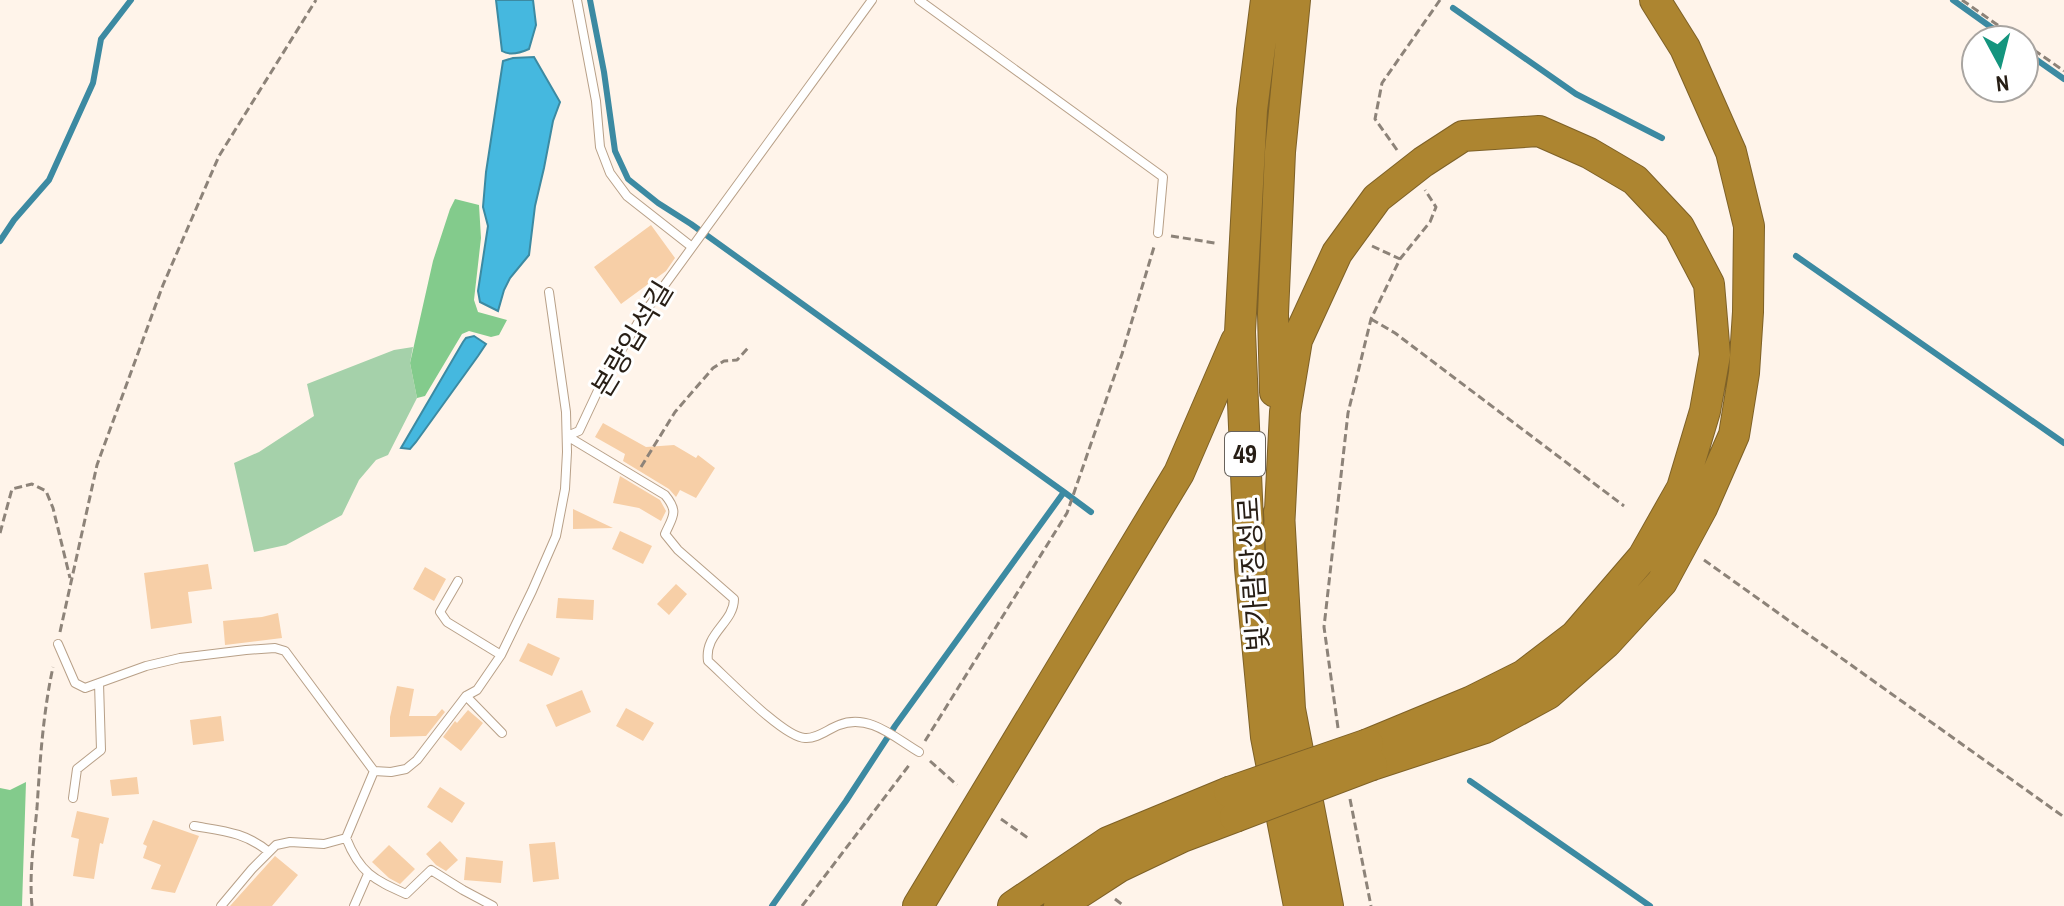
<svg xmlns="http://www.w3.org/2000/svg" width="2064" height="906" viewBox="0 0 2064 906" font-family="'Archivo Narrow','Noto Sans KR',sans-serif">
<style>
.green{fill:#a5d1aa}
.forest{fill:#83cb8c}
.water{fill:#45b8df;stroke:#3c8aa2;stroke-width:2}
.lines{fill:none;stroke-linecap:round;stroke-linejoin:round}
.stream{stroke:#3c8aa2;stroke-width:6}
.building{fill:#f7cfa7}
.lane-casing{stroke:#b8a088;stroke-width:10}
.highway-casing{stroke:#7e6127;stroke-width:32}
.path{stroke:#8d8379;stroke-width:3;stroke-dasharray:8 4;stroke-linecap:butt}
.lane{stroke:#fff;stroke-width:8}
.highway{stroke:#ad8530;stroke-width:30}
.highway-bridge-casing{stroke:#7e6127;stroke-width:32;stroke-linecap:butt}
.highway-bridge{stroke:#ad8530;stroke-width:30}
.labels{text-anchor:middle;stroke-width:6;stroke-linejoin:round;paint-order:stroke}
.shield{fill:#fff;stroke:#68625b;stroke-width:2}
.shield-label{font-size:26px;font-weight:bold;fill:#271e15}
.street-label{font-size:28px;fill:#271e15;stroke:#fff}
</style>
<rect width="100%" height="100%" fill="#fff4ea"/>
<path class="green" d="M 413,347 L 410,363 L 417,398 L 388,455 L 376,460 L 359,480 L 342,515 L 286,545 L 254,552 L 234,463 L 259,452 L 314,416 L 307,384 L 394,350 Z"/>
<path class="forest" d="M 455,199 L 479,205 L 481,238 L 474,300 L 478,312 L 507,320 L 499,335 L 491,337 L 469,331 L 462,334 L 425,396 L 417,398 L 410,363 L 433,261 L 450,209 Z
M 26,782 L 22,906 L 0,906 L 0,788 L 10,790 Z"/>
<path class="water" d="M 496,0 L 533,0 L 536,25 L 529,49 C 520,53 510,56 502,51 Z
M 534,57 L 560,102 L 553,121 L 544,168 L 535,206 L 529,255 L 510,278 L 504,290 L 498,311 L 480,302 L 478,291 L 488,226 L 483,207 L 486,172 L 503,61 L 513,58 Z
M 474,336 L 486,344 L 478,356 L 416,442 L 410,449 L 401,448 L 463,342 L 466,338 Z"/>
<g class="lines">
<path class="stream" d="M 590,0 L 604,72 L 615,151 L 628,179 L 658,203 L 691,224 L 1064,492 L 895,726 L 846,801 L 772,906
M 1953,0 L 2009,40
M 1453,8 L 1576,94 L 1662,138
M 2024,51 L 2064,79
M 0,241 L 14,220 L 49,180 L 93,83 L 101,39 L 131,0
M 1796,256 L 2064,443
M 1064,492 L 1091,512
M 1470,781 L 1650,906"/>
</g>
<path class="building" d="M 651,225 L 675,258 L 666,271 L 621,304 L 594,267 Z
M 603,423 L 646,447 L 674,445 L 696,458 L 698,455 L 715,468 L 696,498 L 680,490 L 676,497 L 669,489 L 623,461 L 625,454 L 595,437 Z
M 620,476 L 660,500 L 666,511 L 661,521 L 639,508 L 613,503 Z
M 573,509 L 613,528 L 573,529 Z
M 620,531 L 652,546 L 643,564 L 612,549 Z
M 208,564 L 212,589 L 188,592 L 192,623 L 151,629 L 144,573 Z
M 425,567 L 446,579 L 434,601 L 413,589 Z
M 676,584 L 687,594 L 669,615 L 657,604 Z
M 558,598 L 594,600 L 593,620 L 556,618 Z
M 278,613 L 282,638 L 225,645 L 223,621 L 262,617 Z
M 528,643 L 560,658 L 552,676 L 519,661 Z
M 397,686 L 414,689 L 409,716 L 436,716 L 442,709 L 445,712 L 426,736 L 390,737 L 390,717 Z
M 582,690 L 591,712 L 556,727 L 546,705 Z
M 626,708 L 654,723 L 643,741 L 616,726 Z
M 468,710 L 483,723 L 461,751 L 443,737 L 455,721 L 457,723 Z
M 221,716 L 224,741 L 193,745 L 190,720 Z
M 137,777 L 139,794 L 112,796 L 110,780 Z
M 440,787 L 465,803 L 452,823 L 427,807 Z
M 77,811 L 109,818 L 103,844 L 100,843 L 94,879 L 73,876 L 79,839 L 71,837 Z
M 153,820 L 199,836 L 175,893 L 151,889 L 161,865 L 143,858 L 147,846 L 143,844 Z
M 440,841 L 458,860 L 446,871 L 436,865 L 426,854 Z
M 555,842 L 559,879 L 533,882 L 529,844 Z
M 389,845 L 415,869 L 400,884 L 389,878 L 372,862 Z
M 275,856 L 298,875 L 272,906 L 230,906 Z
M 466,857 L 503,861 L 501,883 L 464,880 Z"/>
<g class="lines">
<g class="lane-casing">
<path id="lane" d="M 577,0 L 596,101 L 600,147 L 610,173 L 627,196 L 692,247
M 872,0 L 642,316 L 602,382 L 579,431 L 567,436 L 665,495 C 679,512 673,516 665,534 L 678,550 L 734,599 C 734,623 704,633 708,661 C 726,677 784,738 805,738 C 817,739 828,729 839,725 C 869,713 895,738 919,752
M 919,0 L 1163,177 L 1158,233
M 458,581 L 440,612 L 447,622 L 501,655
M 58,644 L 75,683 L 85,688 L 146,666 L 180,658 L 246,650 L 275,648 L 285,651 L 374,771
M 466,696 L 502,733
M 73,798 L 77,769 L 101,750 L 99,683
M 194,826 C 223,831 245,832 269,852
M 221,906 L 252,869 L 276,845 L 290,842 L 324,844 L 346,838
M 354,906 L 368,874
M 493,906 L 463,890 L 431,870 L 406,894 C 373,879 360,873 346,838 L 374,771 L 391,772 L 406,769 L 417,760 L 466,696 L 477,690 L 501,655 L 532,591 L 556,536 L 565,489 L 567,452 L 566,412 L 549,292"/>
</g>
<g class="highway-casing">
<path id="highway" d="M 1266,0 L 1252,110 L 1240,332 L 1250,568 L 1266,737 L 1299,906
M 1275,392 L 1273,314 L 1280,152 L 1295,0
M 1279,512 L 1290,709 L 1328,906
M 1279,530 L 1285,412 L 1297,340 L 1337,253 L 1377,198 L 1423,162 L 1463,136 L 1539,131 L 1589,153 L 1635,180 L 1679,227 L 1709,284 L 1715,355 L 1705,411 L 1682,488 L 1643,557 L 1575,636 L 1524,675 L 1472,701 L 1368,744
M 1372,765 L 1485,728 L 1548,694 L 1606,643 L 1662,582 L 1702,508 L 1734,435 L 1744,373 L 1748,312 L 1749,226 L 1731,152 L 1685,48 L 1655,0
M 918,906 L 1179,473 L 1236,341
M 1013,906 L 1108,842 L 1229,792
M 1059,906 L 1119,867 L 1182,837 L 1235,817"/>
</g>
<path class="path" d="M 1962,0 L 2019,40
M 2024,43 L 2064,71
M 1397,150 L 1375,119 L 1382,83 L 1440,0
M 1171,236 L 1215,243
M 1372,246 L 1400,259
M 1371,319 L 1395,333 L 1624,506
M 641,467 L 675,412 L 713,368 L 724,361 L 737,360 L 748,348
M 0,533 L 12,489 L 32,484 L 46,491 L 53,508 L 70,578
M 1704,560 L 2064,817
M 60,632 L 97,465 L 163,285 L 219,156 L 316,0
M 1338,728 L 1324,627 L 1348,413 L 1371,319 L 1400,259 L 1430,222 L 1436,207 L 1425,190
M 925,741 L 1067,513 L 1122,354 L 1154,247
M 930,761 L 957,785
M 1350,799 L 1371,906
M 1001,819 L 1028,838
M 1115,899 L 1124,906
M 32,906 C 29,873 34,840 37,808 C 40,761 43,713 53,667
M 802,906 L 910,764"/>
<use href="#lane" class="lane"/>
<use href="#highway" class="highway"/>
<g class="highway-bridge-casing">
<path id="highway-bridge" d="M 1229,792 L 1368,744
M 1235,817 L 1372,765"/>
</g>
<use href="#highway-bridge" class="highway-bridge"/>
</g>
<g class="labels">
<rect class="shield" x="1225" y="432" width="40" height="44" rx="6"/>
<g class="shield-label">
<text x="1245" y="463">49</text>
</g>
<g class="street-label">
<text transform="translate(632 339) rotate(-59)" y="10">본량입석길</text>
<text transform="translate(1253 574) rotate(-94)" y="10">빛가람장성로</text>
</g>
</g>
<g transform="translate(2000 64) rotate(173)"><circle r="38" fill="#ffffff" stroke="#a9a5a1" stroke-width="2"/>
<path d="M0-6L14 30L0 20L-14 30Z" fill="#14957e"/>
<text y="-12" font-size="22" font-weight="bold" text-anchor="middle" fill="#271e15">N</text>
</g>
</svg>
